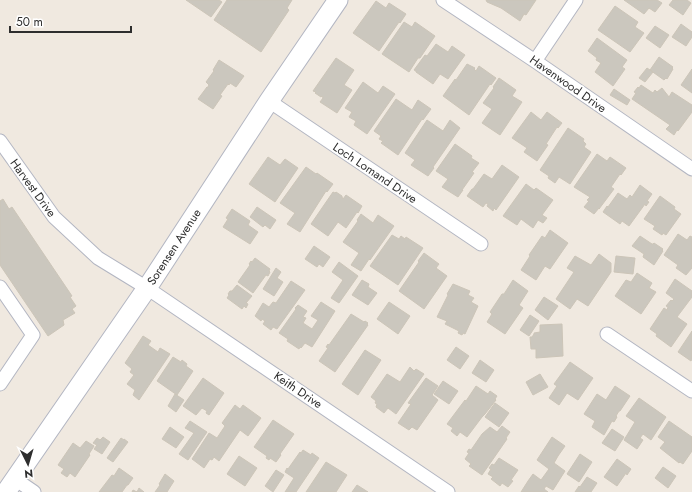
<svg xmlns="http://www.w3.org/2000/svg" width="692" height="492" viewBox="0 0 692 492" font-family="Jost,sans-serif">
<style>
.building{fill:#cbc7be;stroke:#ccc5b8}
.lines{fill:none;stroke-linecap:round;stroke-linejoin:round}
.street-casing{stroke:#b3b6c2;stroke-width:15}
.secondary-casing{stroke:#b3b6c2;stroke-width:21}
.street{stroke:#fff;stroke-width:13}
.secondary{stroke:#fff;stroke-width:19}
.labels{text-anchor:middle;stroke-width:3.5;stroke-linejoin:round;paint-order:stroke}
.street-label{font-size:12px;fill:#2e2e2e;stroke:#fff}
</style>
<rect width="100%" height="100%" fill="#f0e9e0"/>
<path class="building" d="M 186,0 L 219,0 L 222,2 L 211,17 Z
M 227,0 L 292,0 L 287,8 L 289,10 L 261,52 L 214,20 Z
M 486,0 L 536,0 L 526,15 L 524,14 L 520,21 L 501,8 L 487,2 Z
M 624,0 L 657,0 L 662,3 L 655,12 L 649,8 L 644,14 Z
M 673,0 L 687,0 L 691,3 L 683,15 L 669,5 Z
M 376,1 L 386,8 L 389,3 L 406,14 L 400,23 L 399,22 L 379,51 L 353,33 Z
M 615,6 L 638,22 L 635,27 L 644,33 L 630,52 L 598,30 Z
M 404,22 L 412,27 L 415,22 L 435,36 L 420,58 L 418,58 L 409,72 L 382,54 Z
M 681,24 L 692,32 L 692,37 L 686,46 L 672,37 Z
M 655,26 L 669,35 L 660,48 L 646,38 Z
M 597,38 L 627,60 L 622,67 L 625,69 L 613,86 L 608,82 L 595,72 L 601,63 L 596,60 L 597,58 L 588,51 Z
M 436,44 L 448,52 L 452,46 L 465,55 L 448,79 L 440,74 L 433,84 L 416,72 L 416,71 L 414,70 L 425,55 L 427,56 Z
M 659,57 L 673,67 L 672,68 L 673,69 L 667,79 L 666,78 L 664,80 L 650,70 Z
M 336,58 L 354,70 L 344,85 L 352,90 L 337,113 L 320,102 L 323,98 L 322,96 L 321,97 L 315,93 L 316,92 L 313,91 Z
M 219,60 L 244,76 L 236,87 L 230,83 L 229,85 L 228,84 L 220,95 L 222,96 L 213,109 L 198,99 L 207,87 L 207,88 L 209,85 L 206,82 L 214,71 L 213,70 Z
M 467,64 L 475,68 L 474,69 L 476,71 L 479,66 L 496,78 L 491,85 L 490,84 L 469,115 L 443,96 L 455,79 L 456,80 Z
M 647,68 L 653,72 L 645,82 L 639,78 Z
M 692,69 L 692,93 L 681,85 Z
M 499,78 L 516,90 L 512,96 L 522,102 L 500,135 L 482,123 L 492,109 L 483,103 L 494,88 L 493,87 Z
M 363,82 L 378,93 L 383,86 L 395,94 L 367,134 L 354,125 L 356,121 L 349,117 L 352,112 L 345,108 Z
M 641,85 L 653,93 L 655,90 L 657,92 L 662,88 L 669,97 L 672,92 L 692,105 L 692,112 L 678,131 L 677,130 L 674,135 L 666,129 L 670,125 L 632,99 L 636,93 L 634,92 L 638,87 L 639,88 Z
M 614,89 L 630,100 L 627,105 L 610,95 Z
M 396,99 L 412,110 L 418,100 L 431,109 L 423,120 L 422,119 L 398,155 L 381,143 L 383,141 L 379,139 L 381,136 L 374,131 Z
M 531,112 L 541,120 L 547,112 L 562,123 L 558,128 L 557,127 L 546,144 L 548,145 L 537,161 L 524,152 L 527,148 L 512,138 Z
M 427,120 L 443,131 L 450,120 L 460,128 L 433,167 L 434,168 L 428,176 L 411,165 L 415,160 L 405,153 Z
M 568,128 L 584,139 L 583,141 L 586,144 L 584,147 L 591,152 L 570,184 L 559,177 L 555,183 L 548,178 L 549,176 L 540,170 Z
M 455,144 L 472,156 L 471,158 L 479,163 L 472,172 L 474,173 L 462,190 L 463,190 L 458,197 L 442,187 L 448,179 L 436,171 Z
M 597,154 L 607,161 L 610,157 L 626,168 L 621,175 L 620,174 L 611,187 L 614,189 L 599,209 L 599,208 L 594,214 L 584,207 L 589,201 L 587,200 L 590,197 L 574,187 Z
M 268,157 L 280,165 L 285,159 L 298,168 L 275,202 L 249,184 Z
M 502,165 L 519,177 L 496,210 L 494,208 L 493,211 L 487,206 L 488,204 L 486,203 L 483,207 L 467,196 L 472,189 L 473,189 L 484,174 L 492,179 Z
M 306,167 L 316,174 L 317,173 L 333,184 L 327,192 L 326,191 L 300,232 L 287,224 L 295,213 L 280,203 Z
M 526,184 L 534,190 L 536,188 L 553,200 L 542,215 L 547,218 L 543,223 L 538,220 L 533,228 L 521,219 L 517,225 L 503,216 Z
M 640,185 L 652,194 L 647,201 L 649,202 L 646,206 L 645,204 L 629,226 L 622,221 L 620,224 L 603,212 L 607,206 L 608,207 L 618,193 L 627,199 L 630,195 L 632,197 Z
M 333,192 L 335,193 L 336,192 L 342,196 L 342,197 L 343,199 L 346,195 L 362,206 L 358,213 L 357,212 L 346,228 L 338,222 L 328,236 L 311,224 Z
M 660,196 L 675,207 L 674,209 L 681,214 L 666,235 L 663,233 L 662,235 L 653,229 L 655,226 L 644,219 Z
M 3,199 L 9,209 L 12,207 L 72,296 L 70,297 L 76,306 L 72,309 L 75,313 L 63,320 L 64,325 L 48,336 L 0,265 L 0,201 Z
M 257,207 L 276,220 L 270,229 L 265,225 L 263,227 L 250,217 Z
M 232,209 L 250,221 L 248,225 L 258,232 L 250,244 L 223,227 L 228,219 L 226,218 Z
M 361,214 L 373,223 L 378,215 L 394,226 L 370,260 L 369,259 L 361,271 L 351,265 L 359,253 L 343,242 L 358,221 L 357,220 Z
M 550,230 L 568,243 L 550,269 L 545,266 L 536,280 L 521,270 L 530,256 L 529,255 L 542,236 L 545,238 Z
M 678,234 L 687,240 L 690,236 L 692,237 L 692,268 L 686,275 L 676,268 L 678,265 L 664,255 Z
M 392,235 L 399,239 L 401,236 L 405,239 L 406,237 L 423,248 L 398,285 L 370,266 Z
M 640,236 L 652,244 L 653,244 L 654,243 L 663,249 L 662,250 L 663,251 L 654,265 L 643,257 L 644,254 L 632,246 Z
M 314,246 L 330,257 L 323,267 L 319,264 L 317,267 L 305,259 Z
M 424,253 L 439,264 L 436,268 L 447,276 L 424,309 L 399,291 L 419,262 L 418,261 Z
M 599,254 L 611,263 L 611,272 L 588,306 L 577,299 L 570,309 L 556,299 L 574,272 L 567,268 L 575,256 L 591,265 Z
M 616,256 L 635,258 L 633,274 L 614,272 Z
M 255,258 L 270,269 L 269,271 L 270,272 L 268,276 L 266,275 L 253,293 L 238,282 L 250,265 L 249,264 L 251,261 L 252,262 Z
M 339,262 L 358,276 L 339,303 L 331,298 L 343,280 L 332,272 Z
M 276,268 L 281,272 L 277,278 L 283,282 L 274,296 L 263,289 Z
M 637,273 L 652,283 L 649,288 L 656,292 L 641,314 L 615,296 L 626,280 L 631,282 Z
M 675,279 L 692,291 L 692,297 L 677,317 L 687,324 L 671,347 L 656,336 L 657,334 L 650,329 L 664,308 L 667,310 L 668,307 L 666,306 L 671,300 L 672,301 L 674,299 L 666,293 Z
M 362,280 L 369,284 L 368,287 L 377,293 L 368,305 L 352,295 Z
M 513,280 L 528,291 L 519,305 L 523,308 L 505,334 L 487,322 L 492,314 L 490,312 L 502,294 L 504,294 Z
M 291,281 L 305,290 L 277,329 L 273,327 L 271,330 L 263,324 L 265,321 L 262,319 L 261,321 L 255,316 L 263,303 L 269,307 L 273,302 L 276,303 Z
M 453,284 L 470,291 L 468,295 L 474,298 L 471,302 L 478,306 L 465,334 L 463,333 L 462,335 L 458,333 L 459,331 L 445,324 L 447,321 L 437,317 L 448,295 L 447,294 Z
M 237,285 L 252,296 L 246,303 L 248,304 L 246,308 L 244,306 L 242,309 L 227,298 L 229,295 L 228,294 L 230,291 L 232,291 Z
M 544,297 L 558,306 L 548,320 L 535,310 Z
M 321,302 L 335,311 L 312,347 L 305,343 L 301,348 L 300,347 L 299,349 L 287,341 L 288,339 L 279,333 L 296,309 L 295,308 L 298,305 L 307,311 L 303,317 L 306,318 L 303,323 L 312,329 L 318,320 L 311,316 Z
M 389,302 L 410,316 L 398,334 L 377,319 Z
M 351,314 L 364,322 L 365,321 L 368,323 L 367,324 L 368,325 L 335,372 L 319,361 L 328,348 L 326,347 L 328,344 L 329,345 Z
M 530,315 L 539,321 L 529,336 L 520,330 Z
M 562,324 L 563,356 L 536,358 L 536,349 L 531,349 L 530,337 L 532,337 L 534,334 L 534,333 L 540,332 L 540,325 Z
M 692,331 L 692,359 L 691,361 L 678,352 Z
M 143,336 L 151,341 L 148,345 L 158,352 L 160,348 L 170,354 L 139,400 L 133,395 L 135,390 L 127,384 L 134,375 L 130,372 L 132,369 L 125,363 Z
M 456,347 L 469,356 L 460,369 L 447,360 Z
M 365,350 L 381,360 L 358,395 L 342,384 Z
M 173,357 L 181,362 L 182,360 L 187,364 L 186,366 L 193,371 L 177,395 L 157,381 Z
M 480,360 L 494,370 L 486,382 L 472,373 Z
M 570,362 L 593,378 L 578,400 L 567,393 L 559,405 L 549,398 L 557,386 L 554,384 Z
M 410,367 L 414,371 L 416,369 L 424,374 L 396,414 L 388,408 L 384,413 L 376,407 L 377,404 L 375,403 L 376,401 L 371,397 L 387,374 L 400,382 Z
M 540,374 L 548,387 L 533,395 L 526,382 Z
M 203,378 L 224,393 L 209,415 L 206,413 L 207,411 L 202,408 L 196,415 L 183,406 Z
M 426,378 L 438,386 L 432,395 L 438,400 L 417,430 L 412,427 L 409,430 L 398,423 L 411,404 L 408,403 Z
M 443,381 L 458,391 L 449,404 L 434,394 Z
M 476,386 L 488,394 L 490,391 L 497,396 L 495,399 L 496,400 L 485,414 L 482,417 L 467,437 L 460,432 L 457,436 L 451,431 L 453,428 L 447,424 L 465,400 L 466,401 Z
M 615,386 L 630,396 L 620,411 L 619,411 L 616,416 L 617,417 L 614,422 L 612,421 L 604,435 L 592,427 L 595,421 L 584,414 L 597,394 L 606,400 Z
M 175,394 L 184,400 L 176,412 L 168,406 Z
M 639,398 L 666,417 L 651,440 L 643,434 L 640,438 L 643,440 L 637,449 L 624,440 L 635,422 L 626,416 Z
M 495,403 L 509,413 L 499,427 L 485,417 Z
M 235,405 L 240,409 L 243,405 L 261,418 L 248,436 L 240,430 L 219,461 L 214,457 L 212,460 L 210,459 L 204,468 L 192,459 L 209,433 L 217,438 L 225,426 L 222,423 Z
M 273,420 L 294,434 L 280,454 L 281,455 L 276,462 L 270,458 L 269,460 L 266,458 L 267,456 L 254,447 Z
M 190,421 L 207,432 L 188,460 L 179,454 L 194,433 L 185,428 Z
M 669,421 L 692,437 L 691,438 L 692,439 L 692,451 L 683,464 L 680,462 L 679,463 L 660,448 L 665,442 L 658,437 Z
M 502,426 L 510,432 L 506,438 L 507,439 L 482,475 L 469,466 L 471,464 L 465,459 L 469,453 L 467,452 L 469,449 L 471,450 L 482,434 L 490,427 L 497,432 Z
M 170,427 L 184,437 L 176,448 L 162,439 Z
M 612,429 L 624,437 L 615,451 L 602,443 Z
M 103,437 L 110,442 L 102,454 L 94,449 L 97,445 L 93,443 L 97,438 L 100,440 Z
M 552,437 L 565,446 L 558,456 L 554,463 L 565,471 L 553,490 L 546,486 L 544,489 L 548,492 L 521,492 L 528,481 L 533,474 L 541,480 L 549,469 L 537,460 Z
M 121,438 L 124,440 L 124,439 L 128,442 L 113,462 L 107,458 Z
M 86,441 L 94,446 L 89,454 L 90,455 L 75,477 L 70,473 L 67,477 L 61,473 L 64,469 L 58,465 L 73,443 L 80,448 Z
M 303,450 L 311,455 L 312,453 L 319,458 L 296,492 L 285,492 L 294,478 L 285,472 L 287,468 L 288,469 L 300,452 L 301,453 Z
M 580,454 L 592,462 L 579,482 L 567,474 Z
M 239,456 L 257,468 L 245,486 L 227,474 Z
M 499,458 L 518,470 L 511,480 L 513,481 L 508,487 L 502,483 L 500,486 L 491,479 L 493,477 L 488,474 L 491,469 L 489,468 L 492,464 L 494,465 Z
M 617,459 L 631,469 L 627,475 L 626,473 L 617,486 L 604,477 Z
M 326,462 L 347,475 L 336,492 L 306,492 Z
M 663,467 L 676,476 L 668,488 L 655,478 Z
M 119,468 L 133,478 L 128,485 L 127,485 L 122,492 L 99,492 L 112,475 L 114,476 Z
M 276,470 L 284,475 L 273,492 L 265,486 Z
M 165,474 L 174,481 L 167,492 L 155,492 L 160,485 L 159,484 Z
M 587,477 L 597,483 L 591,492 L 575,492 L 579,486 L 580,487 Z
M 357,485 L 368,492 L 352,492 Z
M 139,488 L 144,492 L 132,492 L 133,490 L 137,492 Z"/>
<g class="lines">
<g class="street-casing">
<path id="street" d="M 443,0 L 535,61 L 692,169
M 535,61 L 576,0
M 269,101 L 481,244
M 0,141 L 54,217 L 98,258 L 147,288 L 448,492
M 0,287 L 33,335 L 0,384 L 0,383
M 607,334 L 692,391
M 15,479 L 34,492"/>
</g>
<g class="secondary-casing">
<path id="secondary" d="M 6,492 L 147,288 L 269,101 L 338,0"/>
</g>
<use href="#street" class="street"/>
<use href="#secondary" class="secondary"/>
</g>
<g class="labels">
<g class="street-label">
<text transform="translate(568 84) rotate(35)" y="4">Havenwood Drive</text>
<text transform="translate(375 173) rotate(34)" y="4">Loch Lomand Drive</text>
<text transform="translate(33 188) rotate(54)" y="4">Harvest Drive</text>
<text transform="translate(174 247) rotate(-57)" y="4">Sorensen Avenue</text>
<text transform="translate(298 390) rotate(34)" y="4">Keith Drive</text>
</g>
</g>
<g transform="translate(28 464) rotate(175)" stroke="#ffffff" stroke-width="3" paint-order="stroke">
<path d="M0-3L7 15L0 10L-7 15Z" fill="#2e2e2e"/>
<text y="-6" font-size="11" font-weight="bold" text-anchor="middle" fill="#2e2e2e">N</text>
</g>
<path d="M10 26v6h121v-6" fill="none" stroke="#2e2e2e" stroke-width="2"/>
<text x="16" y="26" font-size="12" fill="#2e2e2e" stroke="#ffffff" stroke-width="3" paint-order="stroke">50 m</text>
</svg>
